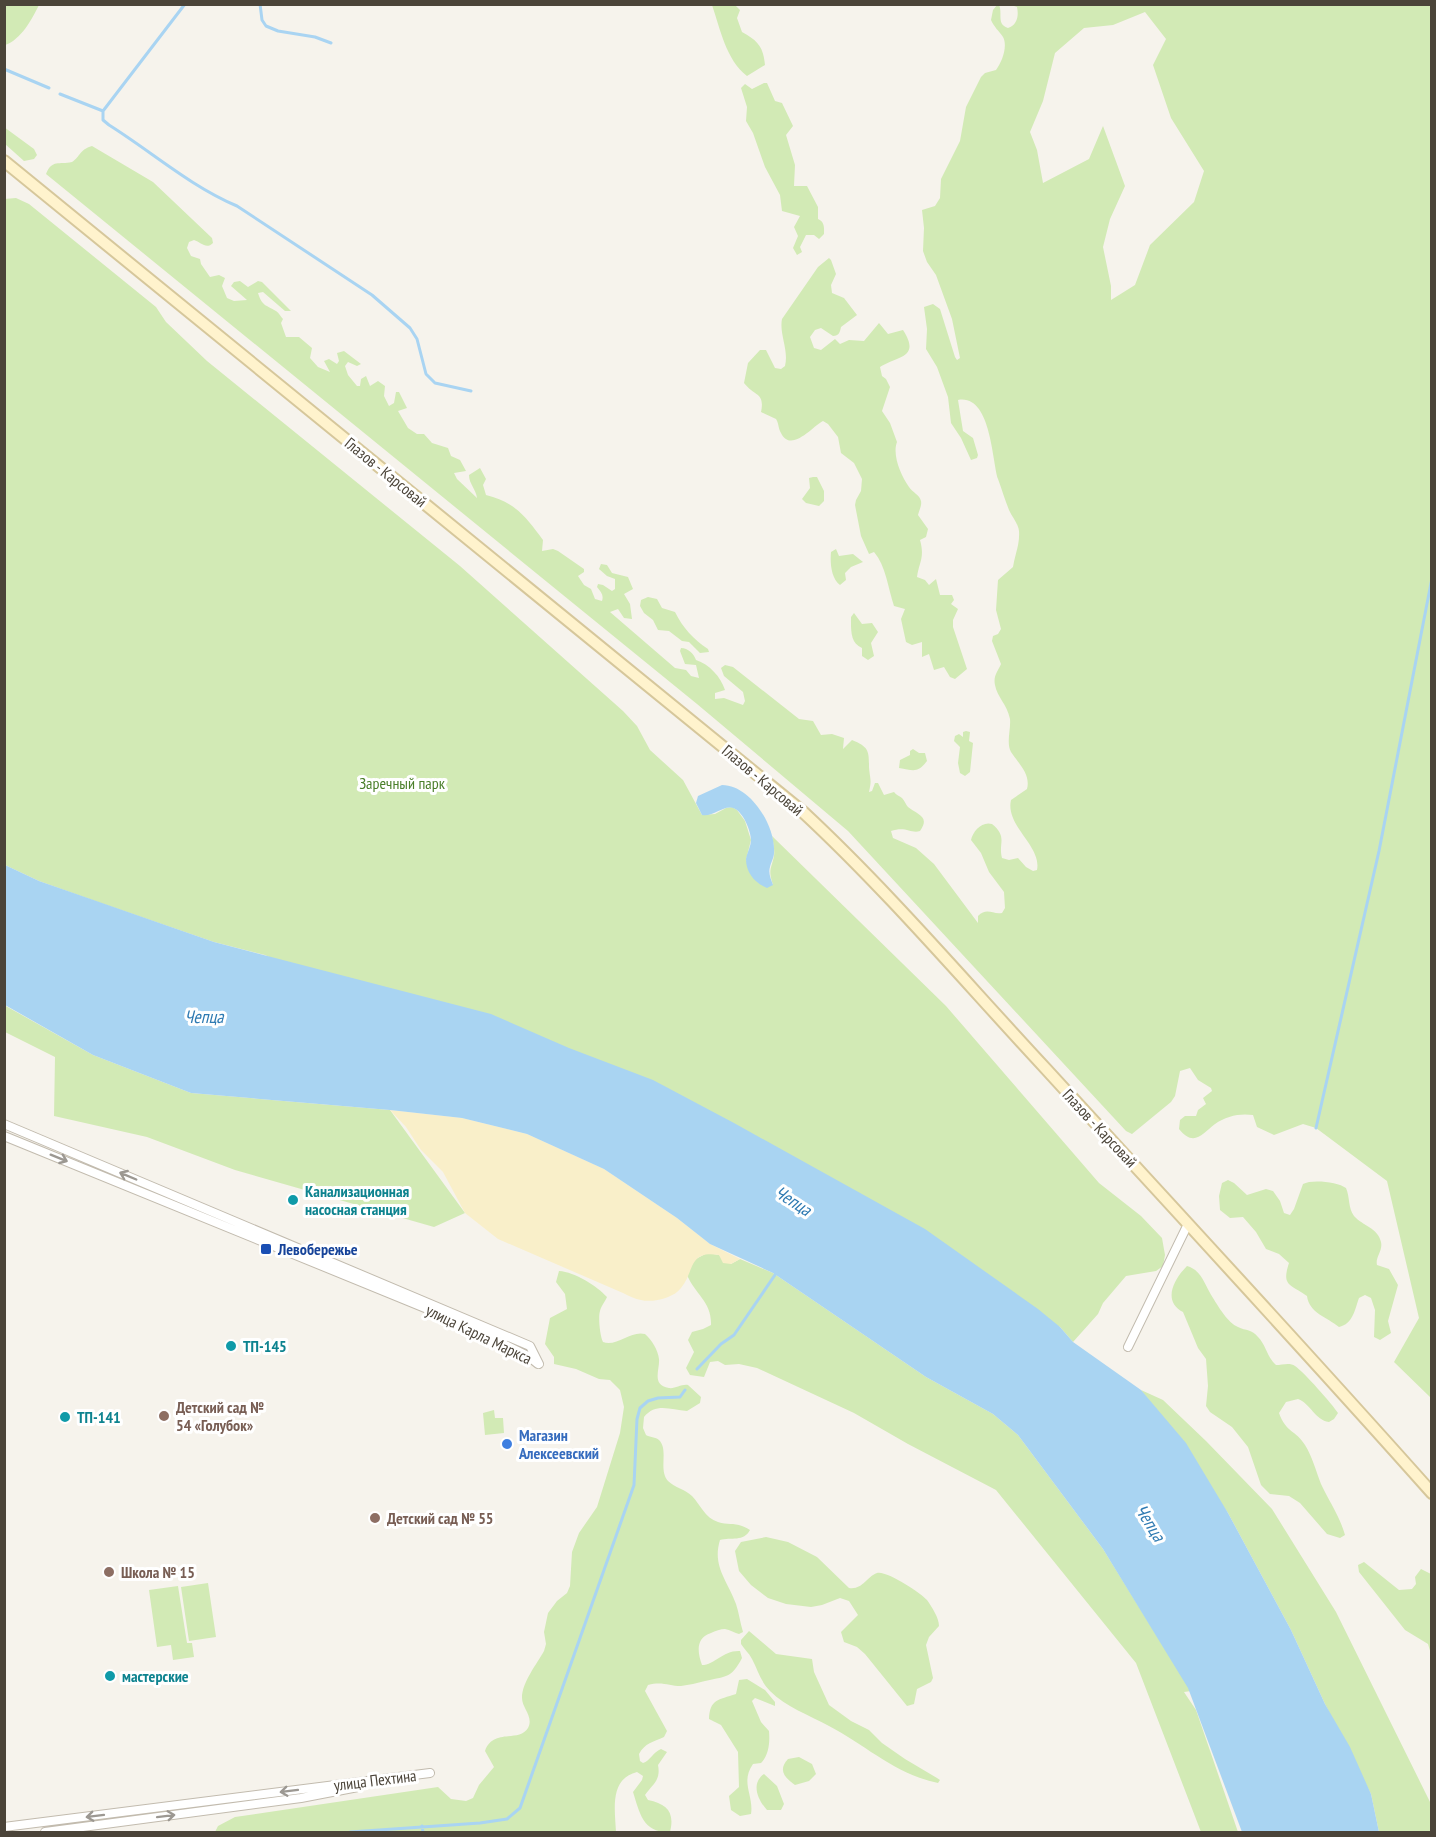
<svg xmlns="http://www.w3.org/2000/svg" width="1436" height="1837" viewBox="0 0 1436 1837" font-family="'PT Sans Narrow',sans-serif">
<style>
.green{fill:#d2eab5;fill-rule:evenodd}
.sand{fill:#f9efc9}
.water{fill:#a9d4f2}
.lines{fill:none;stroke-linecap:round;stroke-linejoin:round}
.stream{stroke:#a9d4f2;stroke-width:3}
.street-casing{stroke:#c2bbae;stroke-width:10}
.secondary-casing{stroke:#d6c79b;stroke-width:14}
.street{stroke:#fff;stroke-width:8}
.secondary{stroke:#fff3cd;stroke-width:10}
.oneway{stroke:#9c9892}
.culture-dot{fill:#0f9aa8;stroke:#fff;stroke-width:2}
.transit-dot{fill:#1a4fb4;stroke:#fff;stroke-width:2}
.education-dot{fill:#8d6e63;stroke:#fff;stroke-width:2}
.shop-dot{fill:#3f7fe0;stroke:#fff;stroke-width:2}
.labels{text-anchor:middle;stroke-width:6;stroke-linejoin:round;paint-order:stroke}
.street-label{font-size:16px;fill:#4b4439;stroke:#fff}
.park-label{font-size:16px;fill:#4a7f2a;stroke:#fff}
.culture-label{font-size:16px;font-weight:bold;fill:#0d838f;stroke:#fff;text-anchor:start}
.transit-label{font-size:16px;font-weight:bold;fill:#164399;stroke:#fff;text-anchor:start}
.education-label{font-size:16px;font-weight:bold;fill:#785e54;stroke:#fff;text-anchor:start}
.shop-label{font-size:16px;font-weight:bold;fill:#366cbe;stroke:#fff;text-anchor:start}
.water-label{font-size:18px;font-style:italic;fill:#2e7ab2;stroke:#fff}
</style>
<rect width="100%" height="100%" fill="#f6f3ec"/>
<path class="green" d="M 4,5 L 39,5 C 32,19 21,40 5,45 Z
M 712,5 L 735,5 L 740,10 L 737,18 L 742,32 C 758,41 763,46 765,65 L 747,76 C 726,60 720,28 712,5 Z
M 997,5 L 999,5 C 1003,13 996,24 1008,28 C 1017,25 1019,16 1017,7 L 1011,5 L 1431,5 L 1431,1398 L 1394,1362 L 1419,1318 L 1387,1181 L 1316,1128 L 1303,1124 L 1274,1135 L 1257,1127 L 1253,1115 C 1240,1113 1226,1116 1215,1124 C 1203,1133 1194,1148 1179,1129 L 1180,1120 L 1185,1116 L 1196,1116 L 1198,1110 L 1206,1104 L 1203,1098 L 1212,1091 L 1211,1088 L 1198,1080 L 1190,1068 L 1180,1071 L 1175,1096 L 1171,1102 L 1132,1134 L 1126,1131 L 848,831 L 697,704 L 46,174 C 52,159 59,165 72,162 C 81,156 79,150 92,146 L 153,182 L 212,238 L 213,243 C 206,250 201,242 194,240 L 189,242 L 187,248 L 191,256 L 200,259 L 201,264 L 210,277 L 219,275 L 225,278 L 222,286 L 227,298 L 234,301 L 247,300 L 231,286 L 234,282 L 240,281 L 248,287 L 258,281 L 262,282 L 291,311 L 285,311 L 263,292 L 258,293 C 262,306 266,305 276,311 C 279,313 281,317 283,319 L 281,323 L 286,337 L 299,337 L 312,348 L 310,358 L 318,367 L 330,372 L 324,361 L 329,359 L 337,364 L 339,361 L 337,353 L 344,351 L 361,364 L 357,366 L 348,362 L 345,366 L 348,375 L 357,386 L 360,386 L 361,379 L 366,376 L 370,386 L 378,381 L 385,386 L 384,396 L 389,406 L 394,403 L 396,392 L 399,392 L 407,408 L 398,411 L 408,428 L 417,434 L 424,434 L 432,443 L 448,448 L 451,456 L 460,460 L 466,471 L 454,473 L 457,479 L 477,498 C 476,489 469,484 469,475 L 480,468 L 486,479 L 483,485 L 486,495 C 515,502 526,517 543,540 L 542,551 L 553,549 L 558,551 L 584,569 L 584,572 L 578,576 L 584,585 L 591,589 L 595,599 L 602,601 C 604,595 601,592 597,587 L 598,584 L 603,585 L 612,591 L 615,589 L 615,579 L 607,576 L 599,569 L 601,564 L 607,565 L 612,573 L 628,577 L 633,589 L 624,594 L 630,604 L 632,619 L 624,618 L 618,609 L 610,612 L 675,668 L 686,670 L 691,676 L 699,678 L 696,665 L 685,664 L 680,651 L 681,648 C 688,648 694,654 696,660 C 709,664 721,677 725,690 L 715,693 L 715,699 L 724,698 L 743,705 L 745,701 L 743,692 L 724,676 L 721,668 L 725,665 L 733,667 L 799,719 L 813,721 L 821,735 L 832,734 L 844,738 L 843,749 L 852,740 C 869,747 869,751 869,767 C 870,780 872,779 869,792 L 872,791 L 875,783 L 878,783 L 884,795 L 894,792 C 896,795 900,796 902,798 C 905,801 906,805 908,807 C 916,814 931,816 920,831 C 911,834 906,826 891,831 L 893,838 L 916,848 L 934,864 L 978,923 L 978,916 C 987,907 993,915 1002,913 L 1005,908 L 1004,892 L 989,872 L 981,853 L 971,840 C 973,831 982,821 992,824 C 1008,837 998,843 1002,858 L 1009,860 L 1018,858 L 1026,867 L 1033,871 L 1037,870 C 1042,846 1005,826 1011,800 L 1027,789 C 1031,774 1018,763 1011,752 C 1006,743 1011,729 1010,719 C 1007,704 997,697 995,685 C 993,676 998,671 1001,664 L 992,641 L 993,636 L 998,634 L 1001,629 L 996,610 L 998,580 L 1013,567 C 1015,554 1020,544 1019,531 C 1018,523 1012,517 1009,510 C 1005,500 1002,490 998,479 C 992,460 991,394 958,400 L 963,431 L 973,438 L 978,455 L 977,458 L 971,460 L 961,438 L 951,423 L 948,397 L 937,367 L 926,349 L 927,329 L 924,307 L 933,304 L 940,309 L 955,357 L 957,360 L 960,358 L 952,319 L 936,275 L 927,262 L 923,251 L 924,228 L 922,210 L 935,206 L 940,198 L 941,179 L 960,141 L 966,107 L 981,77 L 985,73 L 996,70 C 1002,62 1008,46 1003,37 C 999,31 994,27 991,20 L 993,10 ZM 1145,12 L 1166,39 L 1153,65 L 1171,118 L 1204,171 L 1194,202 L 1150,245 L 1135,285 L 1111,300 L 1111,286 L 1103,247 L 1110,219 L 1125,186 L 1103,126 L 1089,159 L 1043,183 L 1037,150 L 1030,132 L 1043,101 L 1055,53 L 1084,28 L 1113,25 Z
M 764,83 L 767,83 L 775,101 L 782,103 L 793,126 L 786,135 L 795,165 L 794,186 L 807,186 L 818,207 L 818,219 C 825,222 824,228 824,234 L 819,239 L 814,235 L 806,235 L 800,247 L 802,252 L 797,255 L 793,248 L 798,236 L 794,227 L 800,216 L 782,211 L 780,195 L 765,167 L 753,133 L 746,121 L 747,107 L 741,88 L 745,84 L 752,89 Z
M 4,127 L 34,149 L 37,155 L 34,159 L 24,161 L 5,144 Z
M 16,198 L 29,204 L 156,307 L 166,322 L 207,361 L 460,566 L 623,711 L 637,726 L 650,750 L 683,780 L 702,815 L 715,814 L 726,808 L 732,807 L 737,810 L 745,821 L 751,840 L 746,860 L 773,885 C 768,869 771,870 774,856 C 775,850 773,842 772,836 L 946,1006 L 1099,1183 L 1141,1216 L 1162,1238 L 1165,1255 L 1163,1266 L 1156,1271 L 1126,1276 L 1103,1303 L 1098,1314 L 1073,1342 L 1060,1327 L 265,955 L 214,942 L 95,901 L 39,881 L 5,865 L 4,199 Z
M 829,258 L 831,260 L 836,274 L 831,285 L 832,293 L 844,298 L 857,315 L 841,327 C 840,332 839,336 833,336 L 821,328 L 815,330 L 810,337 L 814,348 L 821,350 L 835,339 L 840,344 L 849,340 L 864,341 L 879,323 L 888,334 L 903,330 C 921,358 898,356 880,367 L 882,376 L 886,379 L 890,387 L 882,411 L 890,423 L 897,442 C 892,455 901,476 909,487 C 912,492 920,495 921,501 C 922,506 919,510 918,515 L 928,529 L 926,537 L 920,540 C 925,558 919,562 917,577 L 925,580 L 929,585 L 936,579 L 940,595 L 952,595 L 954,600 L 951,604 L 958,609 L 953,620 L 953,627 L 967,669 L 955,679 L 950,677 L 944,667 L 934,670 L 929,654 L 922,657 L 922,642 L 912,645 L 906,642 L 901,619 L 905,609 L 894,606 C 888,588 886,566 874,552 L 869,554 L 861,536 L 855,505 L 856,500 L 861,491 L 862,479 L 854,463 L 841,453 L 838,437 L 828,424 L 823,421 C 814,425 791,454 781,433 C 778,428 779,424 776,419 L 761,412 C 765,392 755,397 744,383 L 748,363 L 760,350 L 766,350 L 775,368 L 781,369 L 785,366 C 789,350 779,334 782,319 L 818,267 Z
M 813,477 L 817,477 L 824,491 L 824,501 L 819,506 L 806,503 L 802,499 L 810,488 L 809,478 Z
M 836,549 L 839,556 L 853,554 L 863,562 L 851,567 L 845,573 L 846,580 L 840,585 C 831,578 830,563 831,552 Z
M 648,597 L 657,599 L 662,608 L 675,612 C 683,628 693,639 708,649 L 709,652 L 700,653 L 689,642 L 682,641 L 669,631 L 658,630 L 653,620 L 644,613 L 640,606 L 641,600 Z
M 854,613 L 862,624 L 872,623 L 878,632 L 871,643 L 874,656 L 868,660 L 862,656 L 862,648 C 850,643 851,630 851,617 Z
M 966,731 L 970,732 L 969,741 L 973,743 L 970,772 L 965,776 L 960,773 L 958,763 L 960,747 L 954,741 L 955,736 L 959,734 L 963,737 L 963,732 Z
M 913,749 L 919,753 L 925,753 L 927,761 C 917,774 913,770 899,768 L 900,760 L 910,755 L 910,751 Z
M 4,1005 L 93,1055 L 191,1093 L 390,1110 L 465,1213 L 434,1227 L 235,1170 L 147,1137 L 54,1116 L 55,1057 L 5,1032 Z
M 1228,1180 L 1234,1183 L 1247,1195 L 1266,1189 L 1273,1191 L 1280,1201 L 1284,1213 L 1290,1215 L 1294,1209 L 1303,1184 C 1312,1179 1338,1182 1346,1188 C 1350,1197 1348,1208 1354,1216 C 1363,1226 1378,1228 1381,1242 C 1383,1251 1375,1257 1377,1265 L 1389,1269 L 1398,1285 L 1388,1321 L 1391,1333 L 1380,1340 L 1374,1337 L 1375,1310 L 1371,1298 L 1365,1295 L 1359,1298 C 1355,1309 1353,1324 1339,1327 C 1327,1317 1309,1313 1307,1296 C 1291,1284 1281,1287 1289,1263 L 1279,1254 L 1266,1249 L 1256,1232 L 1243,1217 L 1230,1218 L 1220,1210 L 1219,1196 L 1222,1183 Z
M 707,1253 L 719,1255 L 731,1264 L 740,1259 L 773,1273 L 926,1377 L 993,1414 L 1018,1435 L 1103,1549 L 1191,1691 L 1184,1692 L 1196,1710 L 1238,1832 L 1201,1832 L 1136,1663 L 996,1490 L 908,1444 L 854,1413 L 757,1368 L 739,1364 L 725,1365 L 718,1361 L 710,1362 L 704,1377 L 690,1375 L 686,1368 L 694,1352 L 688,1340 L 692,1332 L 703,1329 L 711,1325 C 712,1302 695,1294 687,1275 L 694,1260 Z
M 1187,1266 C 1202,1270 1205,1286 1213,1298 C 1218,1306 1228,1323 1238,1327 C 1246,1331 1252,1329 1258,1337 C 1266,1345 1267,1357 1276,1365 C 1282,1365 1290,1362 1295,1366 C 1303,1371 1333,1405 1338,1413 L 1334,1419 L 1329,1422 C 1315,1420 1311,1404 1298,1399 L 1286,1402 L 1279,1413 C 1286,1433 1296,1430 1305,1445 C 1312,1456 1316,1471 1321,1484 C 1329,1501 1340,1517 1345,1535 L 1340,1538 L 1327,1534 L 1300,1503 L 1289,1496 L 1270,1494 L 1261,1485 L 1248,1447 L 1232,1427 L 1210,1412 L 1206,1406 L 1208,1386 L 1206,1359 L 1198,1348 L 1183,1312 C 1162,1301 1174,1279 1187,1266 Z
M 559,1271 C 575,1272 597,1286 607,1297 C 605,1302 601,1306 600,1311 C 598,1317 600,1336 603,1342 C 617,1347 631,1330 645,1334 C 652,1340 658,1350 659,1359 C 660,1370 651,1385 669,1388 C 675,1389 681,1384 688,1385 L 701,1397 L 700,1403 L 687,1411 C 671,1410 656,1402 644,1417 L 643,1428 L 646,1435 C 649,1437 656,1437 659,1440 C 669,1450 658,1470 668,1481 C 675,1488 685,1489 692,1496 C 700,1504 705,1518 718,1522 C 730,1526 736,1521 750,1530 C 744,1542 731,1537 720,1540 C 712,1566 727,1580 736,1604 C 739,1613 740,1622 743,1632 L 739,1634 C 735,1633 730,1630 725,1629 C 721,1629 715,1631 711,1633 C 696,1638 697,1651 702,1665 C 715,1665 723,1650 740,1651 L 742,1658 C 731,1679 726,1676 705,1681 C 697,1683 689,1685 681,1686 C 669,1686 662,1681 648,1685 L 645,1691 L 667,1731 L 664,1737 C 653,1742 645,1743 639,1754 L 640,1761 L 643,1763 C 650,1761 653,1752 661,1749 L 667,1752 L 658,1765 C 661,1780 653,1784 645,1795 L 648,1800 C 667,1804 675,1812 670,1832 C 643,1833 640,1814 633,1792 L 642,1780 L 643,1776 L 637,1772 C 609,1779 615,1810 616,1832 L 215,1832 L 218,1826 L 235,1817 L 438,1787 L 451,1799 L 466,1801 L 473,1798 L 479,1785 L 494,1767 L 485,1751 C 493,1728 519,1743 528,1728 C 534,1717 522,1708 522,1698 C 522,1682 537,1664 544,1651 L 546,1644 L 544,1632 L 548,1613 L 557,1601 L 567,1593 L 570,1586 L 572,1552 L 579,1533 L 597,1507 L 620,1433 L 624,1407 L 620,1390 L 610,1380 L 599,1379 L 576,1369 L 554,1364 L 554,1357 L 545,1344 L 550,1318 L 567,1309 L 565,1294 L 556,1282 Z
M 1141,1390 L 1163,1400 L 1206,1441 L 1272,1509 L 1336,1612 L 1431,1804 L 1431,1832 L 1379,1832 L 1371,1794 L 1325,1704 L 1291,1630 L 1228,1513 Z
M 494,1410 L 495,1418 L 503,1418 L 504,1433 L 485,1435 L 483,1413 Z
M 766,1537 L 788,1542 L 817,1557 L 849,1588 C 863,1590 866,1577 877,1573 C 886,1570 921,1593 927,1600 C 932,1607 939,1618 939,1626 L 929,1637 L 926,1645 L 933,1678 L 931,1682 L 917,1689 L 914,1704 L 907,1706 L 865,1654 L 857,1647 L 844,1642 L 841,1632 L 858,1615 L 849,1601 L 840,1598 L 822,1605 L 811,1607 L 786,1604 L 768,1598 L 751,1585 L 739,1571 L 735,1551 L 741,1542 Z
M 1364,1562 L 1399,1590 L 1412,1589 L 1416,1584 L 1415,1577 L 1421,1569 L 1431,1574 L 1431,1654 L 1428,1644 L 1405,1630 L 1359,1572 L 1358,1565 Z
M 208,1583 L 216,1637 L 189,1641 L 181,1587 Z
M 178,1586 L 187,1643 L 192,1643 L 194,1657 L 173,1660 L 171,1645 L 157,1647 L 149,1590 Z
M 749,1631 L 776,1654 L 812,1659 L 814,1672 L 829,1705 L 851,1721 L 869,1730 L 882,1743 L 905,1759 L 937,1778 L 940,1780 L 938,1783 C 895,1774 867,1746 829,1726 C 809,1715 786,1707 770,1691 C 760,1681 758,1670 752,1659 C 749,1653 744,1649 741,1644 L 741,1640 Z
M 747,1679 L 765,1690 L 775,1702 L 775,1706 L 755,1698 L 752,1701 L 761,1722 L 769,1731 C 770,1742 769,1755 761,1763 L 753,1764 C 740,1783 754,1795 751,1814 L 740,1816 L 731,1810 L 729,1796 L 739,1787 L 738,1752 L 721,1725 L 709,1719 C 710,1699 718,1700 736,1694 L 739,1680 Z
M 799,1757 L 812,1764 L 816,1774 L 809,1781 L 795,1785 C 784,1777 778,1770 788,1759 Z
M 764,1774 L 777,1786 L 784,1804 L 781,1810 L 767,1810 C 757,1799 751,1783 764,1774 Z"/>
<path class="sand" d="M 390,1110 L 462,1118 L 527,1134 L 604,1169 L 677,1218 L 710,1244 L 740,1259 L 731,1264 L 723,1263 L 719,1255 C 688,1250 695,1271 681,1288 C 674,1298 652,1303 641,1300 C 635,1299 629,1296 623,1293 L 498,1239 L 465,1213 L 443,1172 L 421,1150 L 406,1127 Z"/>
<path class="water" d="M 722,785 C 751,785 776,827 774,853 C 774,858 771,862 770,867 C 768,873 771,879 773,885 L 767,888 C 755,883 746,873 746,859 C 747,853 751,846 751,840 C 751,831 743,811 733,808 C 723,805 714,817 702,815 L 696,803 L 698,796 Z
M 5,865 L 39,881 L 214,942 L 491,1014 L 569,1048 L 653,1080 L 734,1123 L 925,1229 L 1038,1309 L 1060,1327 L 1073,1342 L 1141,1390 L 1186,1443 L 1228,1513 L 1291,1630 L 1325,1704 L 1350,1747 L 1371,1794 L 1379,1832 L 1242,1832 L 1188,1688 L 1103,1549 L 1018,1435 L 993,1414 L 926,1377 L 773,1273 L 710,1244 L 677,1218 L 604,1169 L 527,1134 L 462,1118 L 390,1110 L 191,1093 L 93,1055 L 5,1005 Z"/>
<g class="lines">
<path class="stream" d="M 260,4 L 262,20 L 266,26 L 278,31 L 315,37 L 331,43
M 4,69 L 49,88
M 60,94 L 103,111 L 185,4
M 103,111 L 103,120 L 109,125 C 152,152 190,186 237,206 L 372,295 L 410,328 L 417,339 L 426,374 L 435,383 L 471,391
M 1316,1128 L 1379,851 L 1432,578
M 697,1369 L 721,1344 L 734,1335 L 777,1272
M 422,1826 L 423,1832
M 350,1832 L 480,1823 L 507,1819 L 520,1808 L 634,1485 L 637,1419 L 640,1408 L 648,1401 L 658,1398 L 680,1397 L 685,1390"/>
<g class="street-casing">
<path id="street" d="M 4,1124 L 530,1346 L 539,1364
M 4,1136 L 452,1319 L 528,1356 L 538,1364
M 1128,1347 L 1188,1224
M 4,1827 L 430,1773
M 45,1832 L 301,1798 L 358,1787"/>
</g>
<g class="secondary-casing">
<path id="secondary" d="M 4,161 L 803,812 C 889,892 966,983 1046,1069 C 1175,1210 1305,1350 1432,1493"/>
</g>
<use href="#street" class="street"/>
<use href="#secondary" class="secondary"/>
</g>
<defs><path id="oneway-shaft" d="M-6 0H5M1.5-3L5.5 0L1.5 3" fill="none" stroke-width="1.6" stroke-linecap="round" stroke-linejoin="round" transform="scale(1.5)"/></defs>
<g class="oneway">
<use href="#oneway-shaft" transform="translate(59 1158) rotate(22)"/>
<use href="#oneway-shaft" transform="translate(128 1176) rotate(-157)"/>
<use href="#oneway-shaft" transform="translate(289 1791) rotate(173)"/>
<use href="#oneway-shaft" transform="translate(95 1816) rotate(173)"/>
<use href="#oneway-shaft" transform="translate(166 1816) rotate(-7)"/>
</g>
<g class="culture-dot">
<circle cx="293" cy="1200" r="6"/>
<circle cx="231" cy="1346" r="6"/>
<circle cx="65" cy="1417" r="6"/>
<circle cx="110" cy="1676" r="6"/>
</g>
<rect class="transit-dot" x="260" y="1243" width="12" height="12" rx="3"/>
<g class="education-dot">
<circle cx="164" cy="1416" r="6"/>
<circle cx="375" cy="1518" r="6"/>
<circle cx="109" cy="1572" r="6"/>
</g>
<circle class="shop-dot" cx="507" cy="1444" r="6"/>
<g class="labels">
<g class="street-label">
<text transform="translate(386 472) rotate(39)" y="6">Глазов - Карсовай</text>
<text transform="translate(763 780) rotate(40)" y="6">Глазов - Карсовай</text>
<text transform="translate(1100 1128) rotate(47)" y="6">Глазов - Карсовай</text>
<text transform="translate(479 1334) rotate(26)" y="6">улица Карла Маркса</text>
<text transform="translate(375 1780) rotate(-7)" y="6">улица Пехтина</text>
</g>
<g class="park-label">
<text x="402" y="789">Заречный парк</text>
</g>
<g class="culture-label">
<text x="305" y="1197">Канализационная<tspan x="305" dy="18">насосная станция</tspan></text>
<text x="243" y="1352">ТП-145</text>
<text x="77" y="1423">ТП-141</text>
<text x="122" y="1682">мастерские</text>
</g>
<g class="transit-label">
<text x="278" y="1255">Левобережье</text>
</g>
<g class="education-label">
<text x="176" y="1413">Детский сад №<tspan x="176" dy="18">54 «Голубок»</tspan></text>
<text x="387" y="1524">Детский сад № 55</text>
<text x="121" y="1578">Школа № 15</text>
</g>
<g class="shop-label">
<text x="519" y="1441">Магазин<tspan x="519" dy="18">Алексеевский</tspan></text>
</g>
<g class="water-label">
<text x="204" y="1023">Чепца</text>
<text transform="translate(793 1201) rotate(33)" y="6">Чепца</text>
<text transform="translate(1150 1523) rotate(58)" y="6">Чепца</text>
</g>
</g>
<rect width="1436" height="1837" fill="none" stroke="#4b4439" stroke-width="12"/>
</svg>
